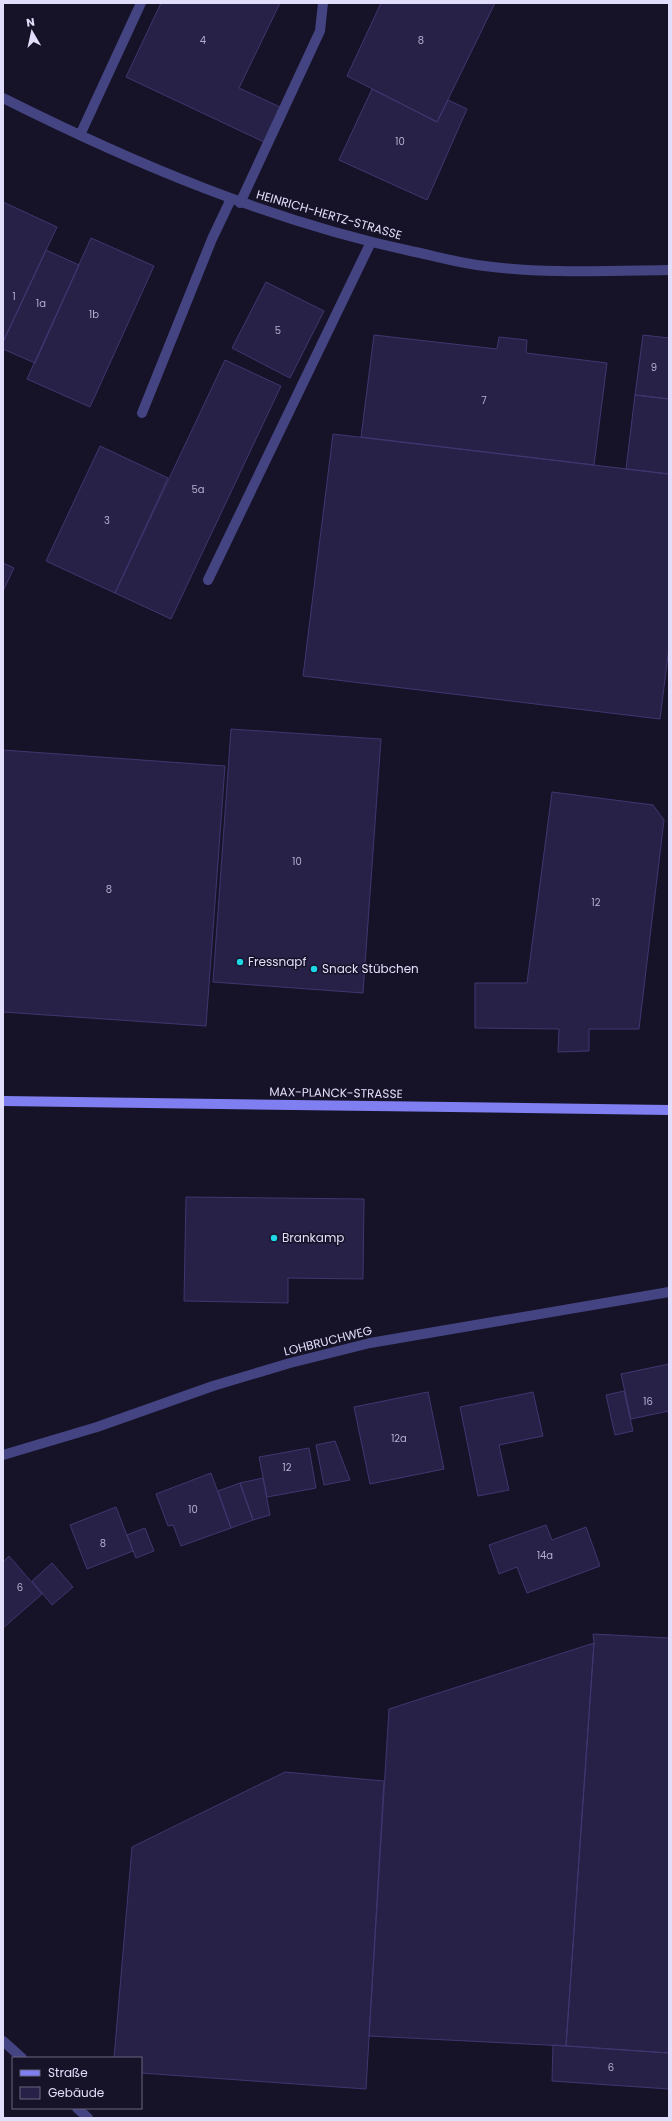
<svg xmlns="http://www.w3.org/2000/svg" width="672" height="2121" viewBox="0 0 672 2121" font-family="Poppins,sans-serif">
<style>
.building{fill:#282147;stroke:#403670}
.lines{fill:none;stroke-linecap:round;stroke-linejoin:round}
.lane{stroke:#454482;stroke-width:10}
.street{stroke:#454482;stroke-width:10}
.secondary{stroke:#807ff1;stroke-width:10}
.poi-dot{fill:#1fd6e6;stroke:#161328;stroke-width:1.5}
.labels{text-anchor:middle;stroke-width:3;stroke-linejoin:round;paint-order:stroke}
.number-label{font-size:10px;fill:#b3afce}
.street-label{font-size:12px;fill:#e1defb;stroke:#161328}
.poi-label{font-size:12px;fill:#e1defb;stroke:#161328;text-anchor:start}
</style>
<rect width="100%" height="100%" fill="#161328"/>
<path class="building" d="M 161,3 L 280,3 L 239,88 L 280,107 L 264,142 L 126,77 Z
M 381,3 L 495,3 L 437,122 L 347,76 Z
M 372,89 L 437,122 L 448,100 L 467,109 L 427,200 L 339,160 Z
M 3,202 L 57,227 L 3,342 Z
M 91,238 L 154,266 L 90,407 L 27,379 Z
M 46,250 L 79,265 L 35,363 L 3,349 L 3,342 Z
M 266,282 L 324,311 L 290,378 L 232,348 Z
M 374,335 L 497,349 L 499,337 L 527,340 L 526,353 L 607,363 L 594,465 L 361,437 Z
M 643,335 L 669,338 L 669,399 L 635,395 Z
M 225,360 L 281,386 L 171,619 L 115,593 Z
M 635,395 L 669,399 L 669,474 L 626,469 Z
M 333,434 L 669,474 L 669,647 L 660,719 L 303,676 Z
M 100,446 L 168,478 L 115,593 L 46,561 Z
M 3,563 L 14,568 L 3,591 Z
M 231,729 L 381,739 L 363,993 L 213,982 Z
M 3,750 L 225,766 L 206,1026 L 3,1012 Z
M 552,792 L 653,805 L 664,820 L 639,1029 L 589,1029 L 589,1051 L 558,1052 L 559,1029 L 475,1028 L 475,983 L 527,983 Z
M 186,1197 L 364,1199 L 363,1279 L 288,1278 L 288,1303 L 184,1301 Z
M 669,1364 L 669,1411 L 631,1419 L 621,1374 Z
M 624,1391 L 633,1431 L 615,1435 L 606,1395 Z
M 428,1392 L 444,1469 L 370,1484 L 354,1407 Z
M 533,1392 L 543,1436 L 499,1445 L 509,1490 L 478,1496 L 460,1407 Z
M 335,1441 L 350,1480 L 324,1485 L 316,1445 Z
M 309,1448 L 316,1488 L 267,1497 L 259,1457 Z
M 211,1473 L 231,1528 L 181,1546 L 173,1525 L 168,1526 L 156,1494 Z
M 263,1478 L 270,1515 L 253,1520 L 240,1483 Z
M 240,1483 L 253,1520 L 231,1528 L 218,1491 Z
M 116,1507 L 133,1551 L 87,1569 L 70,1525 Z
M 546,1525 L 552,1540 L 586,1527 L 600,1566 L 527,1593 L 517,1567 L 499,1574 L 489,1545 Z
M 145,1528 L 154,1551 L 136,1558 L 127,1535 Z
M 9,1556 L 42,1594 L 3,1628 L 3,1562 Z
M 52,1563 L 73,1587 L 52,1605 L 32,1581 Z
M 593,1634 L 669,1638 L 669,2053 L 566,2046 L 594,1643 Z
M 594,1643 L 566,2046 L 369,2036 L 389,1709 Z
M 285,1772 L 384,1781 L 366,2089 L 141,2073 L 141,2058 L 114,2058 L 132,1847 Z
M 553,2045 L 669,2053 L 669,2089 L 552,2081 Z"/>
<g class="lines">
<path class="lane" d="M 80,135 L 141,3
M 240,203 L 320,31 L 323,3
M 142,413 L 212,239 L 231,199
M 208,580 L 371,242
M 3,2041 L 22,2058
M 77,2108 L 88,2118"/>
<path class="street" d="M 3,98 C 135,164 270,221 415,252 C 435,256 456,262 477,265 C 540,274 605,271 669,270
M 3,1455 L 97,1427 L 213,1386 L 290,1363 L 370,1343 L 669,1292"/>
<path class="secondary" d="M 3,1101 L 669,1110"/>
</g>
<g class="poi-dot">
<circle cx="240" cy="962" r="4"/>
<circle cx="314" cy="969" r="4"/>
<circle cx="274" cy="1238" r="4"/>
</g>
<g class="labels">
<g class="number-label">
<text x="203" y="44">4</text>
<text x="421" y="44">8</text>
<text x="400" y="145">10</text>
<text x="14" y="300">1</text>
<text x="41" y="307">1a</text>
<text x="94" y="318">1b</text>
<text x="278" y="334">5</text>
<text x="654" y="371">9</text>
<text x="484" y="404">7</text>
<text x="198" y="493">5a</text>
<text x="107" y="524">3</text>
<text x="297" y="865">10</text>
<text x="109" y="893">8</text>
<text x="596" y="906">12</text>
<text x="648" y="1405">16</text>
<text x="399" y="1442">12a</text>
<text x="287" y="1471">12</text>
<text x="193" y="1513">10</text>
<text x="103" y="1547">8</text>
<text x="545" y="1559">14a</text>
<text x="20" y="1591">6</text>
<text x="611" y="2071">6</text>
</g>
<g class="street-label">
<text transform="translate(329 215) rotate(16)" y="4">HEINRICH-HERTZ-STRASSE</text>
<text transform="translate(336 1093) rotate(1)" y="4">MAX-PLANCK-STRASSE</text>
<text transform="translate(328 1341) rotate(-14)" y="4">LOHBRUCHWEG</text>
</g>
<g class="poi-label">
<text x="248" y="966">Fressnapf</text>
<text x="322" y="973">Snack Stübchen</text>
<text x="282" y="1242">Brankamp</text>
</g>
</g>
<rect width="672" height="2121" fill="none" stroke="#e1defb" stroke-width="8"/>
<rect x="12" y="2057" width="130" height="52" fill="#161328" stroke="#67647c"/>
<rect x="20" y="2070" width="20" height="6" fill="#807ff1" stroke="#67647c"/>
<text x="48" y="2077" font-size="12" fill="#e1defb">Straße</text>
<rect x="20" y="2087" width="20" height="12" fill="#282147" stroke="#67647c"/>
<text x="48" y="2097" font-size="12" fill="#e1defb">Gebäude</text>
<g transform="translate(32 32) rotate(351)" stroke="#161328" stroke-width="3" paint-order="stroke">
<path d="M0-3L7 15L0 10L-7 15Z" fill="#e1defb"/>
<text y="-6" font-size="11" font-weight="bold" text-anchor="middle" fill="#e1defb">N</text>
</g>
</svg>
